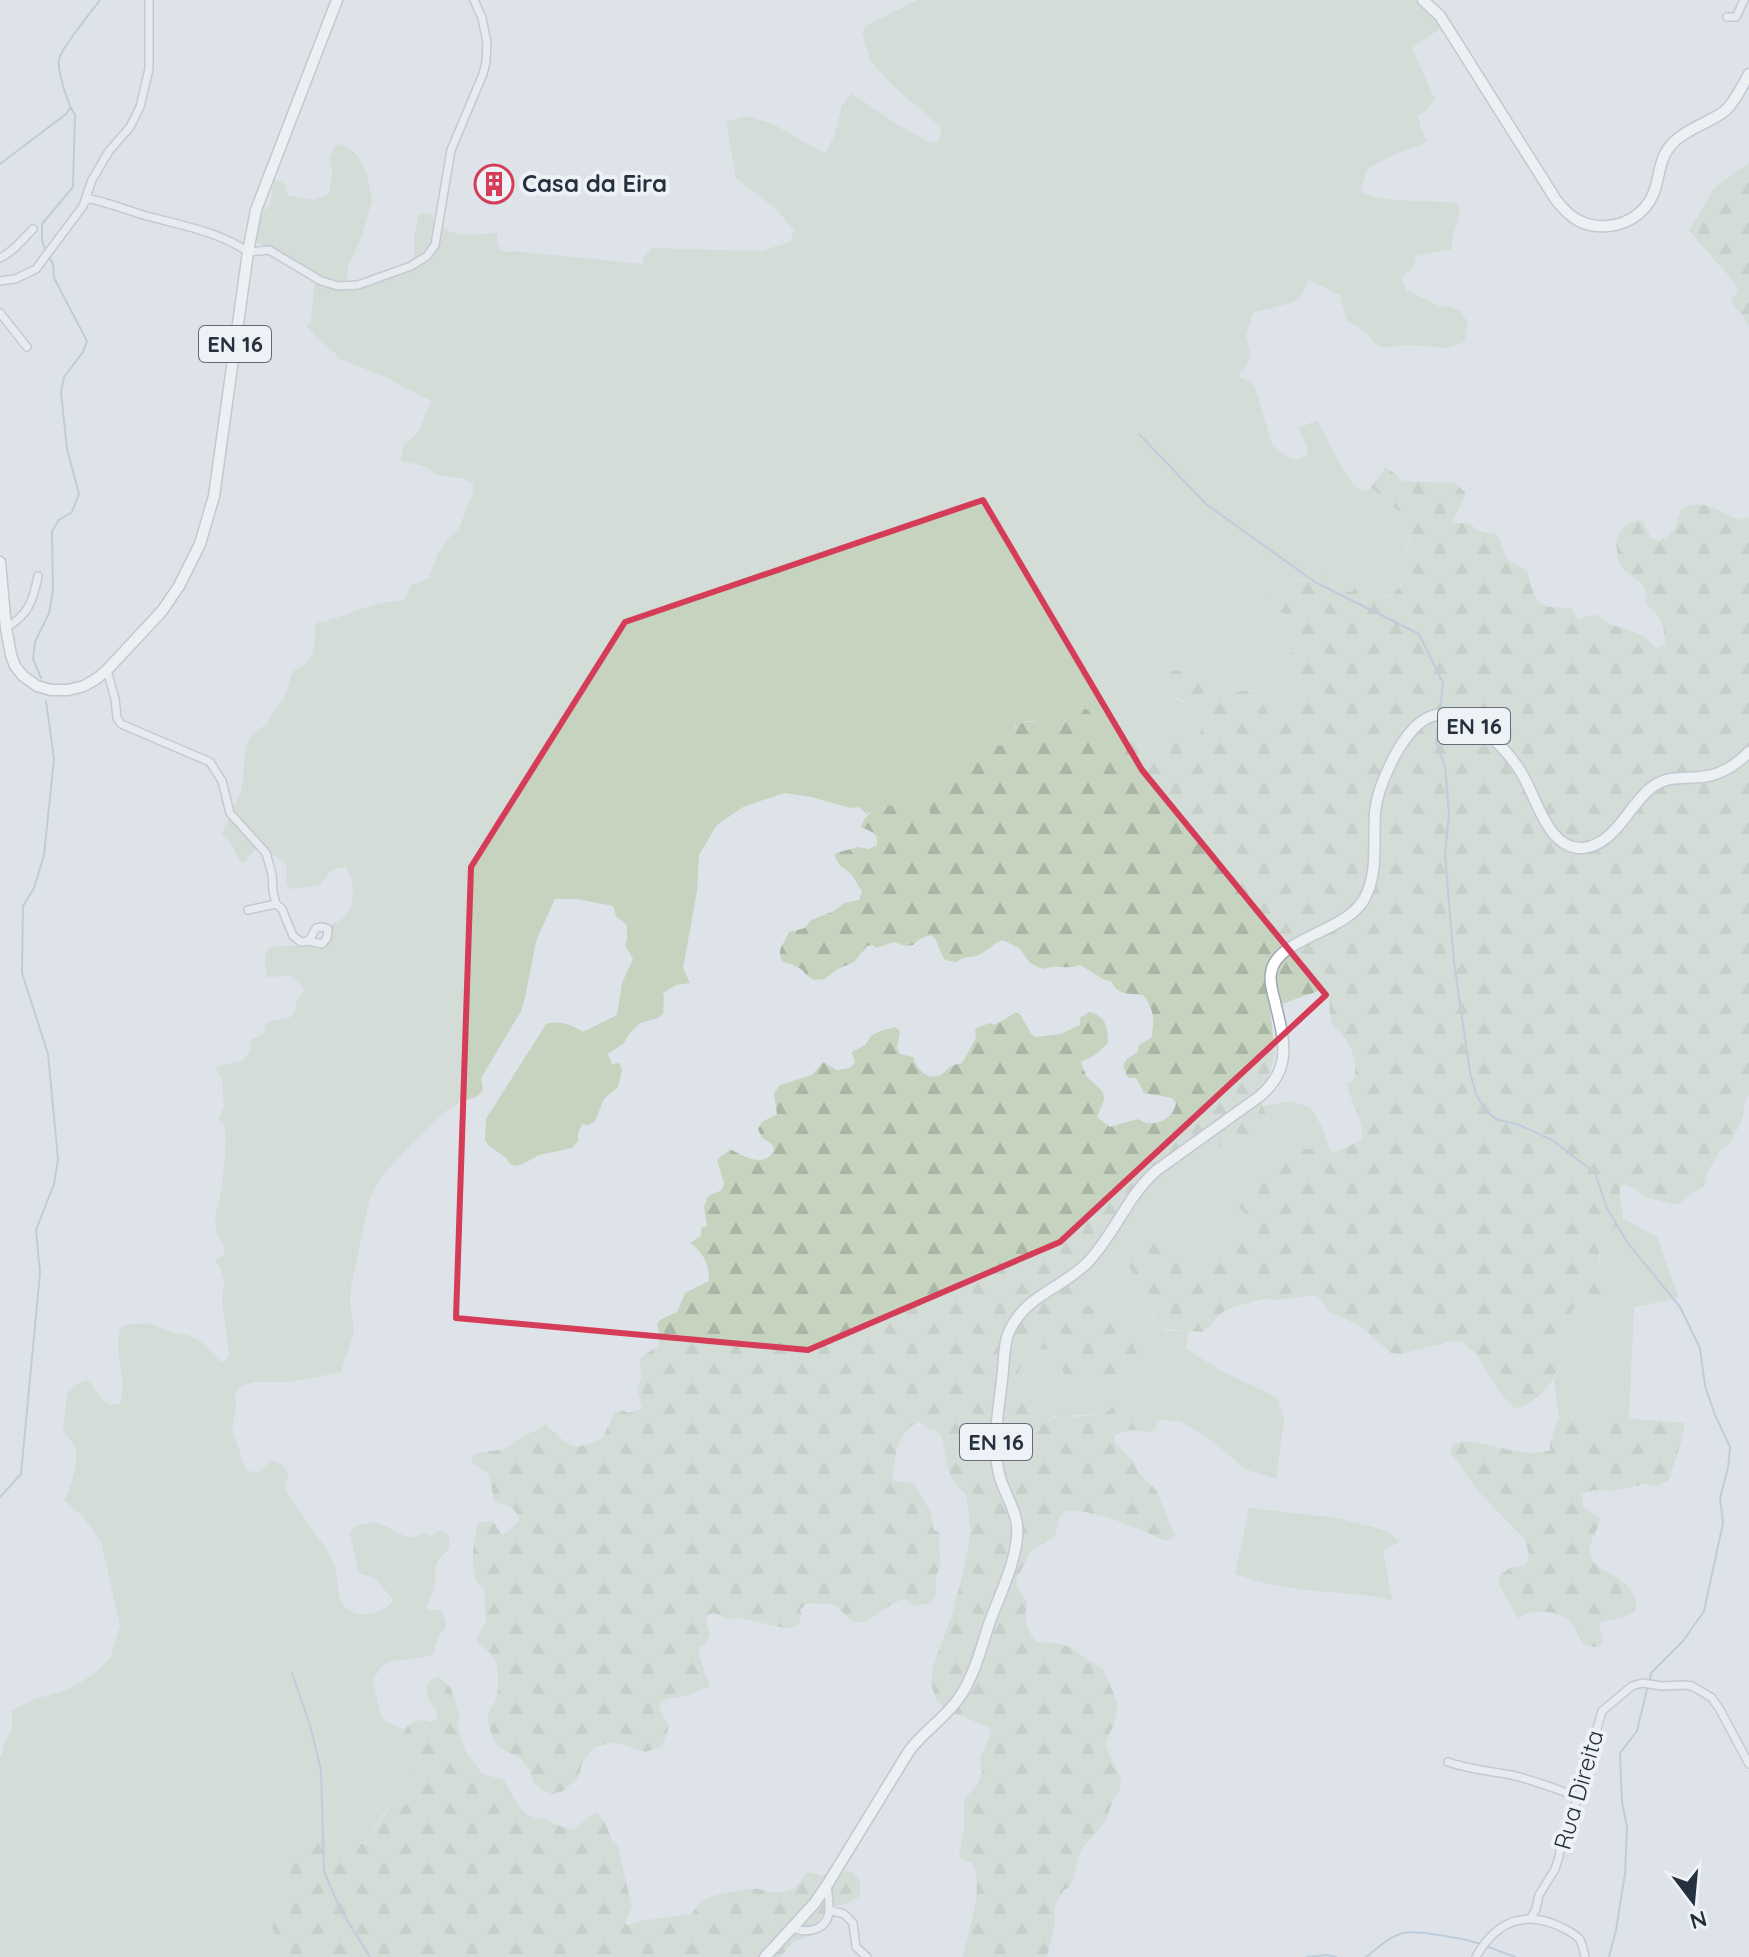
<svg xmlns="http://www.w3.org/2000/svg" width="1749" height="1957" viewBox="0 0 1749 1957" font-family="Quicksand,sans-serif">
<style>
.grass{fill:#c5d3bf}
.forest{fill:url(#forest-firs)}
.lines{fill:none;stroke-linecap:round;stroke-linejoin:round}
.stream{stroke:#97b2cb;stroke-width:2}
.street-casing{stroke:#a3aab3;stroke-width:10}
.primary-casing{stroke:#9da7b5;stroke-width:13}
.street{stroke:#f1f3f7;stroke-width:7}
.primary{stroke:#fff;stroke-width:10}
.marked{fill:none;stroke:#d53c57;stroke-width:6;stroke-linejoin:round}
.labels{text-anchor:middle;stroke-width:8;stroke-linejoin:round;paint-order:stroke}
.shield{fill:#eef2f6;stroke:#626b77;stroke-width:2}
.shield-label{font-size:22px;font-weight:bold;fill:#263140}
.poi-label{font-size:24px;font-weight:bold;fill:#263140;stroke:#eef2f6;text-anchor:start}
.street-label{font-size:24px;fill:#263140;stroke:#eef2f6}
</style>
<defs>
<pattern id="forest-firs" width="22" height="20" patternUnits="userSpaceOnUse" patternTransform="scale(2)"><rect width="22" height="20" fill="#c5d3bf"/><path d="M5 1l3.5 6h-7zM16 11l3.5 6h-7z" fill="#a9b6a5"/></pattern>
</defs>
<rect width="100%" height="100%" fill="#dee3e9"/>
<path class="grass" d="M 917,0 L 1426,0 L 1451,21 L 1412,48 L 1435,99 L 1427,110 L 1418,115 L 1421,129 L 1427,140 L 1421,145 L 1389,157 L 1367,169 L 1361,191 C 1379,205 1433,198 1458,204 C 1463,221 1450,231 1452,249 L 1416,256 C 1416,266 1411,270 1402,277 L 1406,290 L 1442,307 L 1447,306 L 1460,310 L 1468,323 L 1465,342 L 1447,348 L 1405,345 L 1382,348 L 1373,342 L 1366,332 L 1347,321 L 1340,295 L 1309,280 C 1306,286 1303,294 1299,299 C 1294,304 1263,309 1253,313 L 1246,337 L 1251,355 L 1245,368 L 1240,372 L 1239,377 L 1249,381 L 1255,386 L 1272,445 L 1289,458 L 1296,460 L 1308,455 L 1307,447 L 1299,428 L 1317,420 C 1328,439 1341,471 1355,486 C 1360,491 1360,490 1367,491 L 1371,487 C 1376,493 1383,499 1390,504 C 1397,509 1405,510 1409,519 C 1417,535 1406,541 1403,555 C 1402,559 1404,563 1403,568 C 1402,600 1388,602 1363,586 L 1353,592 L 1338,591 C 1334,581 1326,571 1315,571 L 1309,579 L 1294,580 L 1274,608 L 1303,627 L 1303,632 L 1290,651 L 1298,671 L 1304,677 L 1305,690 C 1294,697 1286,707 1276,716 L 1269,714 L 1262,700 L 1254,691 L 1250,690 L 1226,695 L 1217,693 L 1207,683 L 1187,674 L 1165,694 C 1183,700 1196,708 1203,726 L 1198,738 C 1187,741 1174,746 1162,746 C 1146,746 1106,745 1096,731 C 1086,718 1099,707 1075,708 L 1061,725 C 1047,721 1028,717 1015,725 L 1013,741 L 1008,744 L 1001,745 L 983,759 L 962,764 L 964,771 L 959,776 L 924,784 L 930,809 L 930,821 L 925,823 C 918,820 914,815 908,811 C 894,802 880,806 867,814 L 858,807 L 850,808 L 812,797 L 784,793 L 743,807 L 717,825 L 699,855 L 697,891 L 683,968 L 690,983 L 676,985 L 663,993 L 664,998 L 663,1014 L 658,1018 L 640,1023 L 629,1034 L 624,1043 L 608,1054 L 612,1064 L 619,1063 L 622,1070 L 618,1087 L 604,1099 L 595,1121 L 588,1125 L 582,1124 L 578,1133 L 578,1141 L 572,1148 L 539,1155 L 523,1164 L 515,1166 L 510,1164 L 505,1157 L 488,1145 L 485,1140 L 486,1119 L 546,1024 C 560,1020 571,1025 583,1032 L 617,1015 L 622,983 L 633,959 L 625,945 L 627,939 L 627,925 L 616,916 L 613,906 L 577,899 L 555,899 L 536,941 L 525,998 L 521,1011 L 481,1078 L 483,1090 L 476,1097 L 460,1102 L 446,1111 L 412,1144 L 382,1176 L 370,1197 L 351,1287 L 350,1301 L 354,1332 L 341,1372 L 292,1382 L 254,1382 L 239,1387 L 235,1394 L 236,1407 L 232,1428 L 246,1471 L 258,1472 L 272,1460 L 282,1464 L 289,1474 C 289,1475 285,1484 285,1485 C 285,1494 319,1538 326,1548 C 330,1555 334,1563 336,1571 C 338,1579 337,1587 339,1595 C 342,1611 358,1617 373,1613 C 381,1611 389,1607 393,1600 L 375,1578 L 359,1573 L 350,1533 C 357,1521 375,1520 387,1527 C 401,1534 408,1542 424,1533 C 431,1537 435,1536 440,1530 L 448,1534 C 453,1553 445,1549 437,1563 C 433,1572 436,1582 434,1590 C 431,1598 427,1602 427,1610 L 430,1611 L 441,1609 L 446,1623 L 445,1629 L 439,1635 L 433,1654 C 416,1662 399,1657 385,1664 C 379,1668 377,1675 373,1680 L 380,1713 L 386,1721 L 404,1730 L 413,1766 L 409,1785 L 411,1796 L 410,1802 L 405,1805 L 387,1808 L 365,1842 L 354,1846 L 340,1845 L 328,1834 L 307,1853 L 287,1860 L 284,1864 L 284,1876 L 285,1896 L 273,1929 L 280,1957 L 0,1957 L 0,1756 L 2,1754 C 3,1732 17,1736 11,1711 L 35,1699 L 69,1689 L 94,1674 L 110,1658 L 120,1626 L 101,1542 L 82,1516 L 64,1500 C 71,1489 80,1459 75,1447 C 72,1442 66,1435 63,1430 L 67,1393 L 79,1383 L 87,1380 C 99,1389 101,1410 120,1403 C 128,1378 113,1354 120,1328 L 129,1324 L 148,1323 L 174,1333 L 188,1335 L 200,1341 L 221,1362 L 226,1360 L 229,1355 L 222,1302 L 224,1281 L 220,1267 L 215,1261 C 230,1252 225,1249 218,1235 C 211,1221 220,1200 222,1185 C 224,1166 227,1145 225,1126 L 218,1120 L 224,1107 L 222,1078 L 214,1067 L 244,1060 L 250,1050 L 251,1040 L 264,1033 L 265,1025 C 274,1017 285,1023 294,1014 L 297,1000 L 304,991 L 302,985 L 290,976 L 267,977 C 265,967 263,958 268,948 L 277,946 L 327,945 C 327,940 327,930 331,926 C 335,922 342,920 346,915 C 355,904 355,877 345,867 L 333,869 L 319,885 L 291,889 L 287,886 C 285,879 288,871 286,865 C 284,858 262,850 255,849 L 245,863 L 241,863 L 229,840 L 222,834 C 227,818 238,804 242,787 C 245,771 242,752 250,737 C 254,731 260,729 265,725 C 270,721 271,715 275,709 C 277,706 281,703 283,700 C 289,691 288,679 294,670 C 318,662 313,642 316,623 C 346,618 372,600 403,601 L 411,585 L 429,578 L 438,553 L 452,534 L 459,529 L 473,491 L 473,484 L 465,479 L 435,474 C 425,464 414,464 401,461 L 403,446 L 419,431 L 431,401 L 381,375 L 337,358 L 336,354 C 326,345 316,338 307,326 L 311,321 L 315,276 L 257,242 L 257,215 L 270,206 L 274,181 L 280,181 L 286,185 L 287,195 L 313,200 L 329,194 L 332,173 L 329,157 L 336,144 L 346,146 L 358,156 L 367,174 L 372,200 L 362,236 L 348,267 L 346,283 L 358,288 L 414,266 L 414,235 L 419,214 L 429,213 L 448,231 L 462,235 L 498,233 L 497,239 L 500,249 L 506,252 L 512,251 L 643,264 L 643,258 L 651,248 L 761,251 L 790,242 L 794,230 L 775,208 L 736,178 L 726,122 L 747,116 L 775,125 L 825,154 L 835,134 L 842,105 L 851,94 C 871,105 919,143 938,143 L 942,128 L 894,87 L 870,60 L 862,32 L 866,26 Z
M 1291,1101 L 1311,1108 L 1323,1129 L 1329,1149 L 1284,1149 L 1264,1168 L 1253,1181 L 1240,1185 L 1231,1193 L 1235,1205 L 1249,1216 L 1250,1223 C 1242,1234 1232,1248 1219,1254 C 1187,1269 1153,1225 1124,1255 L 1124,1262 L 1139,1280 L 1143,1298 L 1151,1309 L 1154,1318 L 1165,1331 L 1189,1331 L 1185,1348 L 1222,1371 L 1278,1398 L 1284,1420 L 1276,1479 L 1247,1470 L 1207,1437 L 1180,1421 L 1157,1420 L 1151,1416 L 1143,1415 L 1133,1407 L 1114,1405 L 1104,1414 L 1055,1416 L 1043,1423 C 1031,1419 1035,1414 1029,1405 C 1027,1401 1020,1398 1016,1395 C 1018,1387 1016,1381 1018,1374 C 1022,1358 1037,1346 1054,1349 L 1059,1356 L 1065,1379 L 1076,1384 L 1087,1383 L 1129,1372 L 1134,1367 L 1136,1348 C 1116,1322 1083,1309 1065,1281 L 1068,1271 L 1106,1234 L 1117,1213 L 1145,1173 L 1173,1154 L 1193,1136 L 1204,1133 L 1217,1145 L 1236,1146 L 1261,1131 L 1267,1117 L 1263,1106 Z
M 1624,1219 L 1657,1237 L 1679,1298 L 1634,1307 L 1629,1419 L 1584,1415 L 1559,1418 L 1554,1380 L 1561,1363 L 1571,1312 L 1576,1306 L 1593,1305 L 1600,1300 L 1600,1258 L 1598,1247 L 1602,1237 L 1623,1222 Z
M 1249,1508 L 1338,1518 L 1387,1531 L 1400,1542 L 1383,1550 L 1392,1600 C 1357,1592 1321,1593 1285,1587 C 1268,1585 1251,1579 1235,1574 Z"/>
<path class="forest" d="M 1749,163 L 1749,325 L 1731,301 L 1738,291 L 1735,283 L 1689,231 L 1714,188 Z
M 1386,467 L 1404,481 L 1455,483 L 1465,492 C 1465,504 1454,511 1453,523 L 1470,523 C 1476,531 1484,534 1494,533 C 1504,541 1500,550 1508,559 C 1513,564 1521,566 1527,571 C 1532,585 1533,605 1551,607 C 1559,608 1564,607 1572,609 L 1578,619 C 1584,618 1589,614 1596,615 C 1602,617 1607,623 1613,625 C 1631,632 1643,631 1656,649 L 1665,645 C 1665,625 1661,616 1646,604 C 1645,598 1647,590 1643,585 C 1638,578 1628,575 1622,568 C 1617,562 1618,558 1617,550 C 1613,533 1626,522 1642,520 L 1651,538 L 1659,541 L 1668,536 L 1675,529 L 1681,509 C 1702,497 1719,511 1738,520 L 1749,517 L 1749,1096 L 1746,1097 L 1741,1123 L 1729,1144 L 1719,1152 L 1709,1170 L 1704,1185 L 1678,1204 L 1672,1204 L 1646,1197 L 1636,1189 L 1626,1185 L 1621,1186 C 1617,1199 1624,1209 1623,1222 L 1602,1237 L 1598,1247 L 1603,1292 L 1600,1300 L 1593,1305 L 1576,1306 L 1571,1312 C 1563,1355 1562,1391 1516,1409 L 1507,1401 L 1493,1382 L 1476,1354 L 1462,1342 L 1452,1341 L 1401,1354 L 1391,1353 L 1365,1330 L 1352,1322 L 1328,1311 L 1318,1297 L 1313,1295 L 1279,1300 L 1262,1299 L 1228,1309 L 1220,1314 L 1207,1329 L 1202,1332 L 1160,1329 L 1151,1309 L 1143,1298 L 1139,1280 L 1124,1262 L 1124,1255 C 1155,1224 1187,1269 1219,1254 C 1232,1248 1242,1234 1250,1223 L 1249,1216 L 1235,1206 L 1231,1194 L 1240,1185 L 1253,1180 L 1278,1150 L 1284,1149 L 1330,1149 L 1333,1152 C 1347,1150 1350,1144 1362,1140 C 1365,1120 1349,1102 1347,1082 L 1353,1081 C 1359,1063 1352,1047 1341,1033 C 1339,1031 1333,1026 1332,1023 C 1328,1013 1331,1001 1327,991 L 1321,990 L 1270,1008 L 1275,1053 L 1268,1079 L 1259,1089 L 1258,1093 L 1267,1117 L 1261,1131 L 1253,1137 L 1236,1146 L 1217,1145 L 1204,1133 L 1193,1136 L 1173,1154 L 1145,1173 L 1117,1213 L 1106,1234 L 1068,1271 L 1065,1281 C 1075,1295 1088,1306 1102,1317 C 1113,1325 1129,1334 1135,1348 C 1139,1356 1135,1365 1130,1372 L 1087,1383 L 1076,1384 L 1065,1379 L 1059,1356 L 1054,1349 C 1037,1346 1022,1358 1018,1374 C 1016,1381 1018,1387 1016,1395 C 1020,1398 1027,1401 1029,1405 C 1035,1414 1031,1419 1043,1423 L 1065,1413 L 1076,1417 L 1104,1414 L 1114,1405 L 1121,1403 L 1133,1407 L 1143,1415 L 1157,1418 L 1156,1430 C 1143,1435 1144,1430 1133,1430 C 1127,1430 1121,1433 1115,1435 L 1114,1442 L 1134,1462 L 1138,1472 L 1156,1490 L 1175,1535 L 1172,1539 L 1165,1541 C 1149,1532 1076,1502 1063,1513 C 1057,1519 1057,1530 1055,1537 L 1031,1551 L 1016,1580 L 1018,1588 L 1027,1602 C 1024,1618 1026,1628 1036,1642 L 1061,1644 L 1071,1648 L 1104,1670 L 1118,1704 L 1114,1724 L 1105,1744 L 1121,1779 L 1119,1792 L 1114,1798 L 1105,1822 L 1083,1847 L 1078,1857 L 1073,1880 L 1069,1887 L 1064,1890 L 1055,1906 L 1055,1921 L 1047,1957 L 963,1957 C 968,1932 986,1884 971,1862 L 962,1860 L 959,1855 L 964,1828 L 964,1800 L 978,1783 L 982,1773 L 980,1758 L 990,1735 L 989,1727 L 948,1711 L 935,1698 L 931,1683 L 933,1667 L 951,1617 L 961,1581 L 971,1532 L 966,1494 C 944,1478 948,1459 941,1435 L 932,1429 L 929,1430 L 919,1421 C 895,1434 896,1455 892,1479 C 898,1483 907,1481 915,1484 L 930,1511 L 934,1530 L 939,1532 L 940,1567 L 936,1577 L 936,1596 L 929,1604 C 927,1604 916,1606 914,1605 C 904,1603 913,1600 901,1600 C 896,1600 872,1618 866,1622 L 853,1622 L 835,1605 L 816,1603 L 806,1604 L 800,1610 C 803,1621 799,1626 788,1629 L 741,1618 L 730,1619 L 713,1613 L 708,1615 L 706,1620 L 710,1635 L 705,1644 L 699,1648 L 699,1655 L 710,1686 L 687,1696 L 666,1699 L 659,1706 L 669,1727 L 662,1747 L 645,1752 L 614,1742 L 594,1747 L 583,1761 L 578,1778 L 563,1791 L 552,1794 L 542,1790 L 534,1783 L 529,1769 L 521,1759 L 504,1750 L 494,1742 C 492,1735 488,1725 488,1717 C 488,1710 493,1706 496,1700 C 498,1693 498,1687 498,1681 C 498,1660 495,1655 478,1643 L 477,1638 L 486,1622 L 484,1587 L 477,1583 C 469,1562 474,1545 477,1524 L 482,1522 L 493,1521 L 501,1534 L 507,1533 L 519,1520 C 514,1503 506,1508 494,1501 L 489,1474 L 471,1462 L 473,1455 C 484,1450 495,1452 506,1448 C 513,1446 516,1440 522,1437 C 531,1431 539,1432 545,1424 C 570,1445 568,1453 602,1439 L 615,1412 L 622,1410 L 629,1413 L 642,1409 L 637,1387 L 641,1378 L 640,1358 L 658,1346 C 665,1322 643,1326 677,1312 L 685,1293 L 709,1281 C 709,1264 704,1253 690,1243 L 701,1236 L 701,1228 L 707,1226 L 704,1207 L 708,1196 L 722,1190 L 724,1183 L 717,1160 L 730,1149 C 745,1157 763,1168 774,1151 L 772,1144 L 762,1138 L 758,1129 L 762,1122 L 777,1114 L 774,1093 L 780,1085 L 812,1075 L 823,1062 L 837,1070 L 850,1068 L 855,1062 L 852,1052 L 865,1045 L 871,1036 L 880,1031 L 895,1027 L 900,1031 L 897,1048 L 900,1054 L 913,1057 C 916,1067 926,1080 938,1076 C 943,1075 946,1070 949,1068 C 953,1065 957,1064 962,1063 L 976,1038 L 975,1032 L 976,1028 L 990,1023 L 994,1025 L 1015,1013 L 1020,1014 L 1031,1034 L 1035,1037 L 1060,1034 L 1080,1025 L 1080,1018 L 1089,1012 C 1107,1016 1107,1027 1108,1043 L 1095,1055 L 1081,1062 L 1086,1076 L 1103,1092 L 1104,1100 L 1097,1117 L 1110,1127 L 1138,1119 C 1151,1129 1174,1120 1176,1103 L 1172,1098 L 1144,1093 L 1136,1078 L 1128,1078 L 1123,1065 L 1127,1059 L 1138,1052 L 1139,1045 L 1151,1038 C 1155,1021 1154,1008 1143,995 C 1131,993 1117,996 1112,982 L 1103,979 L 1080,965 C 1066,970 1058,964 1043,969 L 1030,963 L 1019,948 L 1003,940 C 993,943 987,952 978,955 C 969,958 964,956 957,962 L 945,960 C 939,952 939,941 931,935 L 920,939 L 913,945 L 906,946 L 894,942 L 876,948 L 873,945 L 867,946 L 854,962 L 836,970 L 825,979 L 814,980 L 806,975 C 802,966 790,965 782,961 C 776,949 785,943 789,932 L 805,928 L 811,920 L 834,911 L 844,903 L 859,900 L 862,891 C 858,886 855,879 851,874 C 844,867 838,867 835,856 L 836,853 L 858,847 L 869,849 L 877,845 L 877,837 L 874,833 L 861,827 C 866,808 893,799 910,811 C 916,816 918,820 925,823 L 930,821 L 930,809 C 923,804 919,797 919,789 C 931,776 951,782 964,771 L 962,764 L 983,759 L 990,747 L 1008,744 L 1013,741 L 1016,723 L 1035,721 L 1047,717 L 1052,722 L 1061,725 L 1066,720 L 1067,715 L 1075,708 C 1099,707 1086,719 1097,732 C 1108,745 1127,736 1138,746 L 1162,746 L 1198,738 L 1203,726 C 1199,715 1192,706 1182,700 C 1168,692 1153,695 1161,673 C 1174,666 1197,675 1209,684 C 1211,687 1215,692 1218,693 C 1230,699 1245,685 1255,693 C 1262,698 1264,707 1269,714 L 1276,716 C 1286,707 1294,697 1305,690 C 1305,670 1289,670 1290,656 C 1290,645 1302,638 1303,627 L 1269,604 C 1268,581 1292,582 1309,579 L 1314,571 C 1328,571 1333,579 1338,591 L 1352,592 L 1354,588 L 1363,586 L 1385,597 L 1391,596 L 1400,587 L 1403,577 L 1403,554 L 1411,539 L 1411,524 L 1407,515 L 1388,504 L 1371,487 Z
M 1584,1415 L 1685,1423 L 1682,1439 L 1669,1480 L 1657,1486 L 1645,1484 L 1613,1491 L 1593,1490 L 1581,1494 L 1584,1507 L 1600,1518 C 1599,1531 1588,1540 1590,1554 C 1591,1559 1593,1563 1597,1565 C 1610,1576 1629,1580 1635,1598 C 1637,1605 1637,1610 1630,1614 C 1622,1619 1609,1619 1599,1623 L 1603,1642 L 1599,1647 C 1572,1647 1582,1629 1568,1619 C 1561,1614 1544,1610 1536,1612 C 1530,1612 1523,1616 1517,1618 L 1498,1582 L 1501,1574 L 1510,1568 L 1526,1564 L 1529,1554 L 1525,1540 L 1479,1492 L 1450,1452 L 1453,1444 C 1485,1435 1515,1461 1550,1450 L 1550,1443 L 1558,1418 Z
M 438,1676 L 450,1687 L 454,1696 L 459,1714 L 458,1730 L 466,1753 L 483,1774 L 504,1780 C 512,1793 518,1812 533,1817 C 538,1819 543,1818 547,1820 C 556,1824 563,1828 572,1830 C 581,1825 588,1815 597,1813 L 604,1820 L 613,1843 L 617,1844 L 632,1907 L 625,1923 L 627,1925 L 640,1921 L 692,1914 C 695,1909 698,1903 704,1900 C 714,1894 748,1887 759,1889 C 772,1892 784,1896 796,1887 C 800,1883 803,1876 808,1872 L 821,1875 L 851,1871 C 860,1879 863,1886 858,1898 L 842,1905 L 827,1906 L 813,1935 L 793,1942 L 780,1957 L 280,1957 L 273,1929 L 273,1922 L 285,1896 L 284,1864 L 287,1860 L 307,1853 C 307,1840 317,1837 328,1834 L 341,1845 L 354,1846 L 365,1843 L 393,1802 L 405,1805 L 410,1802 L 411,1796 L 409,1785 L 413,1766 L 404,1730 C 410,1723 420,1717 430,1722 L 436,1720 C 441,1710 435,1710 430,1702 C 427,1697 427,1691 427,1686 L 432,1679 Z"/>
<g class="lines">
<path class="stream" d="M 0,164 L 66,114 L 70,108
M 46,251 L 42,241 L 42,224 L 73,187 L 75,115 C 68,105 57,71 59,59 C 62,47 91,12 100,0
M 1139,434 L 1206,504 L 1315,582 L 1419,634 L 1443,683 L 1440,712
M 41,678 L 33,659 L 35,642 L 49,613 L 53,591 L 52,531 L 59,520 L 72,512 L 79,494 L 67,449 L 61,392 L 64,377 L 83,352 L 87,341 L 54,278 L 53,264 L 49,257
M 1439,718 L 1436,743 L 1445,766 L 1449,814 L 1445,855 L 1454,962 L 1470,1072 L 1476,1094 L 1485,1110 L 1496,1119 L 1519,1125 L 1552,1140 L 1595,1173 L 1607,1208 L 1627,1242 L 1680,1307 L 1700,1348 L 1705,1386 L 1715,1415 L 1730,1447 L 1728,1468 L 1720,1498 L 1723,1523 L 1704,1611 L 1683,1641 L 1651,1673 L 1650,1679
M 0,1497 L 21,1474 L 40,1273 L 36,1230 L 54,1184 L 58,1159 L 48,1054 L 22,973 L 23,906 L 34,888 L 44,855 L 54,759 L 46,701
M 292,1673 L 310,1725 L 321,1770 L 324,1871 L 340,1909 L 370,1957
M 1486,1946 L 1515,1957
M 1307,1957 L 1327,1955 L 1336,1957
M 1366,1957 C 1377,1949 1389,1936 1404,1933 C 1416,1930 1468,1939 1480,1944
M 1609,1957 L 1616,1930 L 1625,1874 L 1627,1827 L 1622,1802 L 1620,1753 L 1637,1731 L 1647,1689"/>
<g class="street-casing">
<path id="street" d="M 1727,17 L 1736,17 L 1744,0
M 86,198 C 107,202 126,210 147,216 C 180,225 220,232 248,252 L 269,250 L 321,281 L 338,286 L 358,285 L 411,266 L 427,256 L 435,245 L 451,150 L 483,74 L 486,62 L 487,42 L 482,18 L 474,0
M 0,258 C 13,252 23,239 33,229
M 0,281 L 15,279 L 36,269 L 83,206 L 92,180 L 109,151 L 130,127 L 140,107 L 149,69 L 149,0
M 0,313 L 27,347
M 6,628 C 29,614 33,601 38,576
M 107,670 L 115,699 L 117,718 L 121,724 L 210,762 L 222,781 L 230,813 L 266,853 L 272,874 L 273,891 L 276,904 L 282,909 L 293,936 L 301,942 L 309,941 L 322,944 L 327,938 L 328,929 L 323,927 L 316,928 L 309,941
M 248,910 L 276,904
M 1448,1762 C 1468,1769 1489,1771 1511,1775 C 1534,1780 1556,1789 1578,1797
M 829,1910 L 844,1914 L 853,1923 L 856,1947 L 867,1957
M 1531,1918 L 1536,1909 L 1539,1895 L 1555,1869 L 1559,1857 L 1561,1843 L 1583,1783 L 1584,1758 L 1596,1732 L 1602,1711 L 1632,1686 L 1642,1683 L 1662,1686 L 1684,1685 L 1692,1686 L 1704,1693 L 1712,1698 L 1720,1710 L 1749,1764
M 793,1928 C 807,1934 827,1930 829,1912 C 830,1904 828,1894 827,1885
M 1476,1957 C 1496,1921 1525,1909 1563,1928 C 1580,1937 1581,1937 1585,1957"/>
</g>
<g class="primary-casing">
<path id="primary" d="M 1423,0 L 1440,16 L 1556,200 C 1570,218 1584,228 1608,226 C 1631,224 1650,209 1656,186 C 1660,170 1661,154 1674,142 C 1689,127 1710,123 1726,110 C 1736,100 1742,86 1749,74
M 0,562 L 6,628 L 11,655 L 15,666 L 23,676 L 37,686 L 51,690 L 68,690 L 84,686 L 96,679 L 107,670 L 162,611 L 179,586 L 200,544 L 214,496 L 248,252 L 256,210 L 337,0
M 765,1957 L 814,1904 L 827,1885 L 909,1751 C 924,1731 945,1718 959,1698 C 974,1676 981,1649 989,1624 C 999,1596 1020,1555 1017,1525 C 1015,1507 1003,1491 999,1474 C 991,1441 1000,1404 1003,1370 C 1004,1359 1004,1345 1008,1334 C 1025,1294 1061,1290 1088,1262 C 1115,1234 1127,1196 1157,1170 L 1260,1096 C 1293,1068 1284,1040 1275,1002 C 1273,993 1269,983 1271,973 C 1276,938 1343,933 1363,901 C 1379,875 1373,841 1375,812 C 1378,785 1399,739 1421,722 C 1454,697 1501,741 1519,769 C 1532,789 1538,814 1553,833 C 1560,842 1571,849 1584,848 C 1618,843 1629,802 1655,785 C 1672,774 1690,780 1708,776 C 1724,773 1738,763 1749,752"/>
</g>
<use href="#street" class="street"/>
<use href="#primary" class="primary"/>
</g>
<path d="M0 0H1749V1957H0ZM 983,500 L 1142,770 L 1326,995 L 1060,1242 L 808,1350 L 456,1318 L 471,867 L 625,622 Z" fill="#dee3e9" fill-opacity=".55" fill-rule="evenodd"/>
<path class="marked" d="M 983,500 L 1142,770 L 1326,995 L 1060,1242 L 808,1350 L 456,1318 L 471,867 L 625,622 Z"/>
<defs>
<g id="building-ring" transform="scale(2)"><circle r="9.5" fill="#eef2f6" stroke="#d53c57" stroke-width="1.5"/><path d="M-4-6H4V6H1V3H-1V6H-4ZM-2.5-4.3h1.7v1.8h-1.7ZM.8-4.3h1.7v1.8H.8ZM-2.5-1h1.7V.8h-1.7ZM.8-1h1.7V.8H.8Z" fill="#d53c57"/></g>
</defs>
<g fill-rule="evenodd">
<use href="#building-ring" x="494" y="184"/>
</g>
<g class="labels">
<g class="shield">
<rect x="199" y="326" width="72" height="36" rx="6"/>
<rect x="1438" y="708" width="72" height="36" rx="6"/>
<rect x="960" y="1424" width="72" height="36" rx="6"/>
</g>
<g class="shield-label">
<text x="235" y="352">EN 16</text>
<text x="1474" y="734">EN 16</text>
<text x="996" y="1450">EN 16</text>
</g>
<g class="poi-label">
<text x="522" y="192">Casa da Eira</text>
</g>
<g class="street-label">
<text transform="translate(1579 1790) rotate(-74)" y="8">Rua Direita</text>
</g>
</g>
<g transform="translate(1693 1901) rotate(164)" stroke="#eef2f6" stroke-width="6" paint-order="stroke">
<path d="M0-6L14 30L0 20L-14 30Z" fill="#263140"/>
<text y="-12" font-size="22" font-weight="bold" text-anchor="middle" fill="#263140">N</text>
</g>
</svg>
